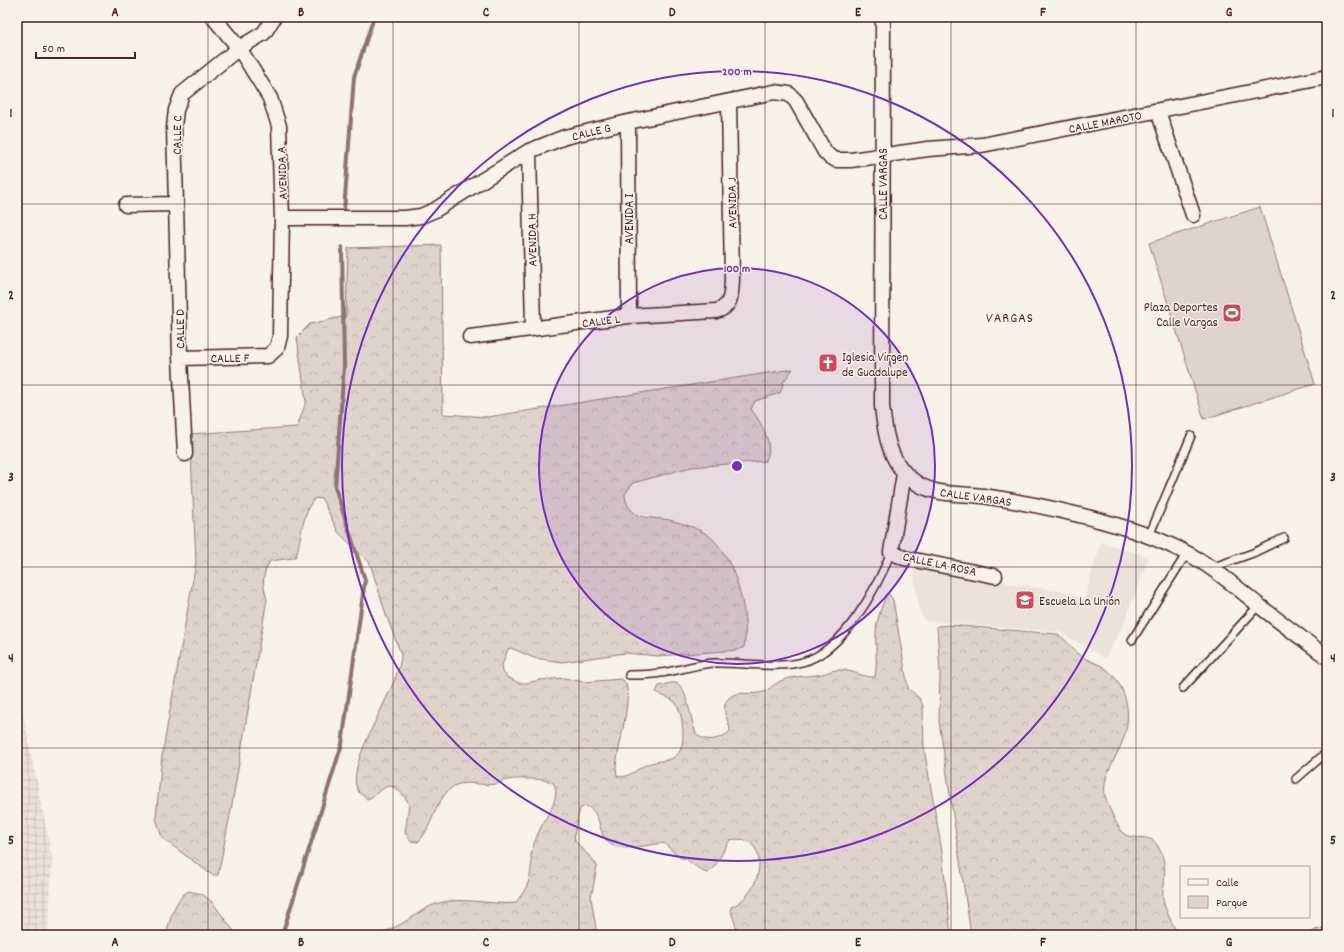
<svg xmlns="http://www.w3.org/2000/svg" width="1344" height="952" viewBox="0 0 1344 952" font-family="Dekko,sans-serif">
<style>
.built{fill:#eae3da}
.industrial{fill:url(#industrial-grid)}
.forest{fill:url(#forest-crowns);stroke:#947a7c}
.park{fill:#ded4cc;stroke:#947a7c}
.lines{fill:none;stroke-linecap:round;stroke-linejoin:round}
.stream{stroke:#8e7275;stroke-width:4}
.lane-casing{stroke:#4a1f2b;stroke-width:10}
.street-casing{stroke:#4a1f2b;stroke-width:17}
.lane{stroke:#f7f3e8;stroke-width:7}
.street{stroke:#f7f3e8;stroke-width:14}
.grid{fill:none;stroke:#4a1f2b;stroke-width:1;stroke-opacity:0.55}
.ring{fill:none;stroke:#7b2cbf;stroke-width:2}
.labels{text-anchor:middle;stroke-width:3;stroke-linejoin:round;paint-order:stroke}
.street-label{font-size:13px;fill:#4a1f2b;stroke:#f7f3e8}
.poi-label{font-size:13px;fill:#4a1f2b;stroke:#f7f3e8;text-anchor:start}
.neighbourhood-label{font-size:14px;letter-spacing:1px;fill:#4a1f2b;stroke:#f7f3e8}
.centre{fill:#7b2cbf;stroke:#f7f3e8;stroke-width:2}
.ring-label{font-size:12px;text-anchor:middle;font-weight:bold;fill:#7b2cbf;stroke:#f7f3e8;stroke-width:3;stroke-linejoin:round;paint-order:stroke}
.neatline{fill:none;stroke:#4a1f2b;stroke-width:1.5}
.grid-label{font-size:13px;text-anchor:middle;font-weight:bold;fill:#4a1f2b}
</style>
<defs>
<pattern id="industrial-grid" width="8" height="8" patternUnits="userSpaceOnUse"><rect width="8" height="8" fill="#eae3da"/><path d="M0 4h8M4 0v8" fill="none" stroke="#cac2bb"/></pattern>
<pattern id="forest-crowns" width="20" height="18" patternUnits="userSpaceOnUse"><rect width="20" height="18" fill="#ded4cc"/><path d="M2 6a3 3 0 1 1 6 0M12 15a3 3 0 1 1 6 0" fill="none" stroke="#c0b6af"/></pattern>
</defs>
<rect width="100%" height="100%" fill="#f7f3e8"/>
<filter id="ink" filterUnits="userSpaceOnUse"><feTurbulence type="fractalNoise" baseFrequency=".025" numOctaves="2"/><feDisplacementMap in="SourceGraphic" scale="8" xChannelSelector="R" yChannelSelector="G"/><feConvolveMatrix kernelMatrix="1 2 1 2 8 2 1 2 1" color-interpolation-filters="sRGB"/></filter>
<g filter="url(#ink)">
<path class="built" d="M 1101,542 L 1149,557 L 1124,624 L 1105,658 L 1060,632 L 926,621 L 920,613 L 912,565 L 993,581 L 1067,592 L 1084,599 Z"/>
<path class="industrial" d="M 17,685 L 52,857 L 48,935 L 17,935 Z"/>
<path class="forest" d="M 441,245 L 443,414 L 488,417 L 793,369 L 784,381 L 780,393 L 755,401 L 751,409 C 760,421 776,447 765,461 L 691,467 L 633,483 L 625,494 C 625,502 629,509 636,514 C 644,519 660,518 669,520 C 679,522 691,526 701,531 C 733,545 751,615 744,647 L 738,650 L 658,656 L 625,653 L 562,662 L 534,658 L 511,648 L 508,649 L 502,665 L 503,672 L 507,677 L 519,683 L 527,683 L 540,680 L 564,678 L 584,682 L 621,679 L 624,681 C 635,692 616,752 616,769 L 617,776 C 627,780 639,767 648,764 C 657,760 670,762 677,755 C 687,746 683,711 675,702 C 670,697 661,696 656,692 L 659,686 C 664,685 673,681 678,684 C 687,689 691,722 696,733 C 703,744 723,739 730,731 C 730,721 719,710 728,699 C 735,690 749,695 759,693 C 768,692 770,687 777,683 C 790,675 808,677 822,674 C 827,673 832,670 837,670 C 851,669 863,678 875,677 C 878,659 874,641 877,623 C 879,613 883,604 886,595 L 889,594 L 893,600 L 908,688 L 920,699 L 923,706 L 924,748 L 942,852 L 951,935 L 736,935 C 738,925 731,917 731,907 C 766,893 771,831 730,840 C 723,850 718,865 708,873 L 702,871 L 686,859 L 679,857 L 664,843 C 652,844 637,848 624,848 C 592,846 607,814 586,806 L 580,808 L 574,835 L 575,841 L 593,860 L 597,866 L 591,898 L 597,935 L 379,935 C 387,930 394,928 401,924 C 420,914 427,903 451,901 C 472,899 494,905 515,903 C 524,893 531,881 531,868 C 532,864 531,859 531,855 C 534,840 542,824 550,811 C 554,805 558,791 554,784 C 551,778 514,778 507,780 C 503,780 499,783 496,784 C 481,787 464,778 451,788 C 434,802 433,827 418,842 L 411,841 L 405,833 L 409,804 C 405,796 394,781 384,788 C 378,791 374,797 367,799 C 365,797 360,794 358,791 C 342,764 403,683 401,654 L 386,615 L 370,563 L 338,532 L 322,499 L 316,498 C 303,506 301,541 296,556 L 293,558 L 270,561 C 262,574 262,585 267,599 L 231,810 L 218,875 L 212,875 L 162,838 L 156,818 L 162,756 L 196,562 L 190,434 L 297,427 L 306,402 L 297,337 L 310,324 L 346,316 L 348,248 Z
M 950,625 L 1056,634 C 1070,641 1071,650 1081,656 C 1088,661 1098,663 1105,668 C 1129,687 1133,718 1121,745 C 1114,762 1100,779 1106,799 C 1108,806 1119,831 1124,834 C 1135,841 1150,833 1157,845 C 1166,859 1165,871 1164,886 C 1163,890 1162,895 1163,898 C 1164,910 1173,924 1178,935 L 971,935 L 939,721 L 940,674 L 937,626 Z
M 188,891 L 202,894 L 212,902 L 237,935 L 166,935 C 170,920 174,900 188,891 Z
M 1327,927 L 1327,935 L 1308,935 L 1315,930 Z"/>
<path class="park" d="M 1260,207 L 1315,384 L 1204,419 L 1149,243 Z"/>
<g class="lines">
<path class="stream" d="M 344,211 L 354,77 L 374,17
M 282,935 L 342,744 L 365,580 L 335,487 L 344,366 L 342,247"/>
<g class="lane-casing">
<path id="lane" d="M 1149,536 L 1191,436
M 1211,568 L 1253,553 L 1284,538
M 1132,640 L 1187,553
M 629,675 C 640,675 650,675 660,673 C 678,671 695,664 714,663 C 740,662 777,669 802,662 C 843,652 877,588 891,552
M 1183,688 L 1259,605
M 1296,779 L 1327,752"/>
</g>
<g class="street-casing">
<path id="street" d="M 883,17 L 882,406 C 885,436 890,467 918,484 C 938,496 962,493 983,496 C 1023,502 1063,510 1102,521 C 1135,530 1169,542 1199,560 C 1220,573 1239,589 1257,604 C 1280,622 1304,640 1327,657
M 1158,111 L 1193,215
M 628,122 L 629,316
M 529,151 L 533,328
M 126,205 L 176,204
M 282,218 L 405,218 L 421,216 L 435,210 L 529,151 L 565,137 L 628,122 L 774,92 L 789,94 L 796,101 L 825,152 L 830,157 L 836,160 L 851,160 L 928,149 L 982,145 L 1327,77
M 470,337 L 629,316 L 716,311 C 732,307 731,294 732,280 L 729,102
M 180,358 L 268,356 L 277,348 L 280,336 L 282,218 L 279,126 L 270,98 L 239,48 L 213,17
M 185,454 L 180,358 L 174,127 L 176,110 L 182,94 L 239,48 L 264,33 L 274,17
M 904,474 L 891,552 L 904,558 L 995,576"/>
</g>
<use href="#lane" class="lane"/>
<use href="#street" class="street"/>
</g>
</g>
<path class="grid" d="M 208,17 L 208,935M 393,17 L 393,935M 579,17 L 579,935M 765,17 L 765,935M 951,17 L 951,935M 1136,17 L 1136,935M 17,204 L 1327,204M 17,385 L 1327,385M 17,567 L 1327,567M 17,748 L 1327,748"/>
<circle cx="737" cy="466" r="198" fill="#7b2cbf" fill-opacity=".12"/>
<g class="ring">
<circle cx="737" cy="466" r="198"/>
<circle cx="737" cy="466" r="395"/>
</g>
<defs>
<g id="stadium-square" transform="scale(1)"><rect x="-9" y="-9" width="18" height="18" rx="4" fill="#d1495b" stroke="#f7f3e8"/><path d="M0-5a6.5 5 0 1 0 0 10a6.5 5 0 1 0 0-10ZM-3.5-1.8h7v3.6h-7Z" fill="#fff"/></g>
<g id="church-square" transform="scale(1)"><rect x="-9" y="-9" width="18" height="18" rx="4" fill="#d1495b" stroke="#f7f3e8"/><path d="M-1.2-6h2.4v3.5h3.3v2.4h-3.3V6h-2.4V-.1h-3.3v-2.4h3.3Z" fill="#fff"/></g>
<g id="school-square" transform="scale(1)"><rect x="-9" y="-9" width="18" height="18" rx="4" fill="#d1495b" stroke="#f7f3e8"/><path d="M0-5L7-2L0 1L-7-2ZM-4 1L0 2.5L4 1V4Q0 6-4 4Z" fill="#fff"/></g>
</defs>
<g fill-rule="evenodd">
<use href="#stadium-square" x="1232" y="313"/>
<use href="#church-square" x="828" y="363"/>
<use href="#school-square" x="1025" y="600"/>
</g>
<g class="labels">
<g class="street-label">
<text transform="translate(1105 121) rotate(-11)" y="5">CALLE MAROTO</text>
<text transform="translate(591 131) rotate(-14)" y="5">CALLE G</text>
<text transform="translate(176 135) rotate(-89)" y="5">CALLE C</text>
<text transform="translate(281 173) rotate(-92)" y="5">AVENIDA A</text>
<text transform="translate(882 184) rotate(-90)" y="5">CALLE VARGAS</text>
<text transform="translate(731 203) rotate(-91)" y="5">AVENIDA J</text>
<text transform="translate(628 219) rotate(-90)" y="5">AVENIDA I</text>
<text transform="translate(531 240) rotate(-91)" y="5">AVENIDA H</text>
<text transform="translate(601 320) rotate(-7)" y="5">CALLE L</text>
<text transform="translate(179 329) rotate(-91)" y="5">CALLE D</text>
<text transform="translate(230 357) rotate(-1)" y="5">CALLE F</text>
<text transform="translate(976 496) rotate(8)" y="5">CALLE VARGAS</text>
<text transform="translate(940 563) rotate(12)" y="5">CALLE LA ROSA</text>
</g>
<g class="poi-label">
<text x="1218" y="311" text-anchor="end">Plaza Deportes<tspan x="1218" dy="15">Calle Vargas</tspan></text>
<text x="842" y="361">Iglesia Virgen<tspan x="842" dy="15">de Guadalupe</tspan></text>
<text x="1039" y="605">Escuela La Unión</text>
</g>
<g class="neighbourhood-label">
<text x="1010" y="322">VARGAS</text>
</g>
</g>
<circle cx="737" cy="466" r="6" class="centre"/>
<g class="ring-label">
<text x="737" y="75">200 m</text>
<text x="737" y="272">100 m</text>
</g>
<rect width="1344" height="952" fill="none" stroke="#f7f3e8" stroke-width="44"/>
<rect x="1180" y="866" width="130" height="52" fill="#f7f3e8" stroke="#b29e9c"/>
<rect x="1188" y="879" width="20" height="6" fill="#f7f3e8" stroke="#b29e9c"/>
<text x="1216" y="886" font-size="12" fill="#4a1f2b">Calle</text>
<rect x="1188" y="896" width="20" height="12" fill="#ded4cc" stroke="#b29e9c"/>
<text x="1216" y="906" font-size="12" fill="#4a1f2b">Parque</text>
<path d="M36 52v6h99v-6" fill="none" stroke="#4a1f2b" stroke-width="2"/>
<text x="42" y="52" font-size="12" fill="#4a1f2b" stroke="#f7f3e8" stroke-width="3" paint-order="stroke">50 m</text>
<rect x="22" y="22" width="1300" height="908" class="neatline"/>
<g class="grid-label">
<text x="115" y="16">A</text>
<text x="301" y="16">B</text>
<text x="486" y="16">C</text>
<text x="672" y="16">D</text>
<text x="858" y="16">E</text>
<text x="1043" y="16">F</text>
<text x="1229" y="16">G</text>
<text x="11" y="117">1</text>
<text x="1333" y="117">1</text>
<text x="11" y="299">2</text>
<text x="1333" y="299">2</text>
<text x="11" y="481">3</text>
<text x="1333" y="481">3</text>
<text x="11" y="662">4</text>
<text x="1333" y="662">4</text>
<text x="11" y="844">5</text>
<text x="1333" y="844">5</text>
<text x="115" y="946">A</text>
<text x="301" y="946">B</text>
<text x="486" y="946">C</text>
<text x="672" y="946">D</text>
<text x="858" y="946">E</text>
<text x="1043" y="946">F</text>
<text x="1229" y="946">G</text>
</g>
</svg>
